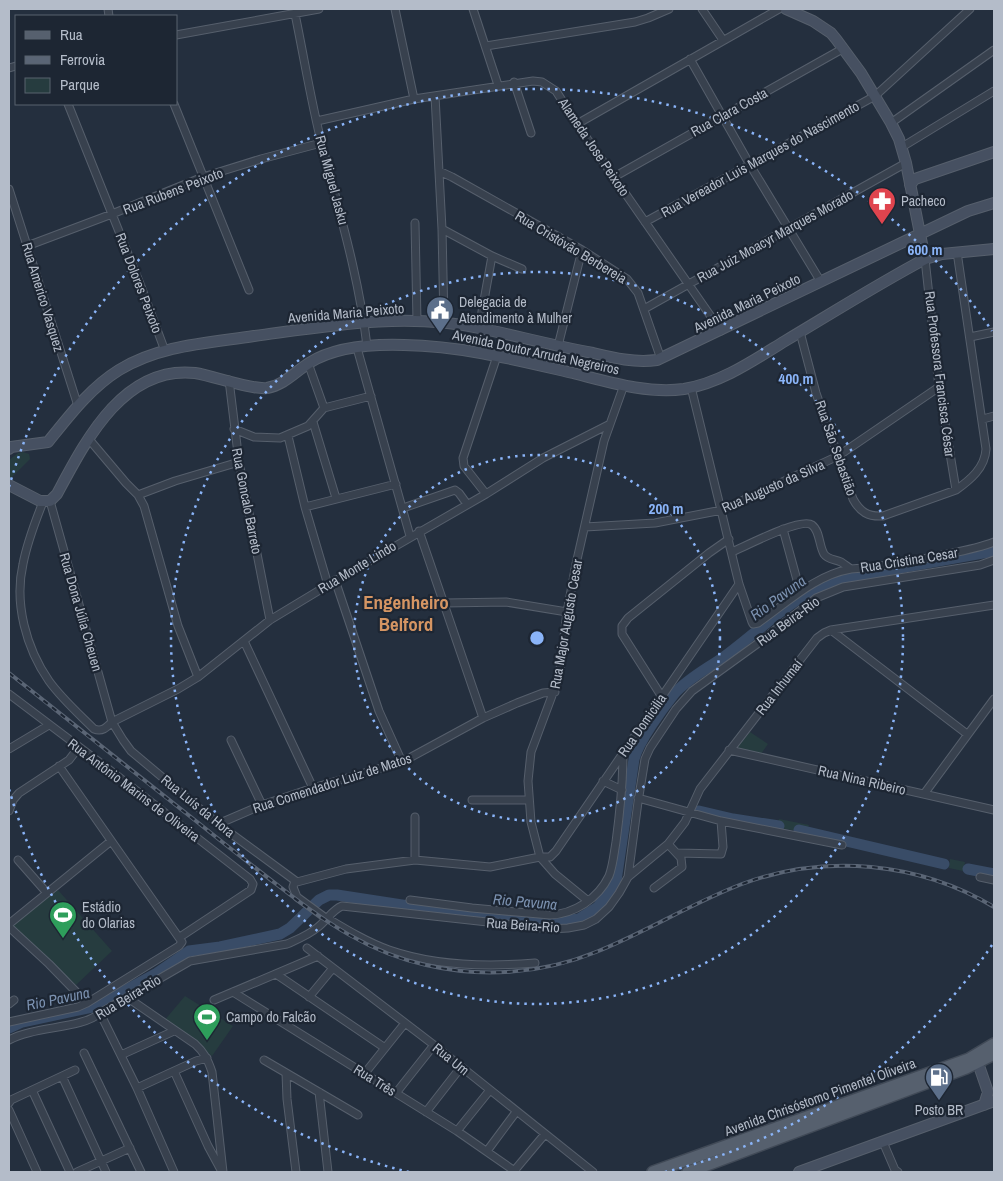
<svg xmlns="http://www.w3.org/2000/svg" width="1003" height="1181" viewBox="0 0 1003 1181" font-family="'Archivo Narrow',sans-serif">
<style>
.green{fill:#263c3f}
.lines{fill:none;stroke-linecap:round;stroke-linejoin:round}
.river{stroke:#394c67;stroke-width:11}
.street-casing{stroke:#565f6c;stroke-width:9}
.secondary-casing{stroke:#565f6c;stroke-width:12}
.primary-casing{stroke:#414a57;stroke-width:14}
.street{stroke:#38414e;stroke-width:7}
.secondary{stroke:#465061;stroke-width:10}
.primary{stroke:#56606e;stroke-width:11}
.rail-casing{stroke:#5a6575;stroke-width:4}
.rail{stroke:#1d2633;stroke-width:2;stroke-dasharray:5.5;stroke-linecap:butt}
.ring{fill:none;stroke:#8ab4f8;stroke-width:2.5;stroke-dasharray:2.5 5}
.labels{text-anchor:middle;stroke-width:4.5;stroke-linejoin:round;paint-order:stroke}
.street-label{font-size:14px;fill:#b4bcc9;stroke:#1d2633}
.poi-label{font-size:14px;fill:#b4bcc9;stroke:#1d2633;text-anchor:start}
.water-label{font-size:15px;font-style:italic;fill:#7c92b1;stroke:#1d2633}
.district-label{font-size:19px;font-weight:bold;fill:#d59563;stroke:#1d2633}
.centre{fill:#8ab4f8;stroke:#1d2633;stroke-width:2.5}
.ring-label{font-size:15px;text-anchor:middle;font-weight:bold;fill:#8ab4f8;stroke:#1d2633;stroke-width:4.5;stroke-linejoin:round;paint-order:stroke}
</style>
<rect width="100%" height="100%" fill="#242f3e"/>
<path class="green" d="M 23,452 L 29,454 L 30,459 L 9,480 L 9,460 L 18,453 Z
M 750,732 L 768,744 L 761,754 L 742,750 L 738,747 Z
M 779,819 L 809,825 L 807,830 L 799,828 L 798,831 L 780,828 L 781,825 L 778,824 Z
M 950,859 L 965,862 L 963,871 L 949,868 Z
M 58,890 L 112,951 L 76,985 L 11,926 Z
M 185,996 L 233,1026 L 212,1056 L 164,1021 Z"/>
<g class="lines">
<path class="river" d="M 699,811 L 733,819 L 779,826
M 799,830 L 944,864
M 968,869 L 994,874
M 9,1028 L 22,1022 L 97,1006 L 157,973 L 189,951 L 220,947 L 280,934 L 290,928 L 319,900 L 329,895 L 337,895 L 428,909 L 492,916 L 557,922 L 579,919 L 598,907 L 616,881 L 634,759 C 639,741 662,709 674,694 C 689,677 711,667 729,653 C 765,626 798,591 843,578 L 994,551"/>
<g class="street-casing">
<path id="street" d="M 108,9 L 109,16
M 395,9 L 414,99
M 473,9 L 498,85
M 702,9 L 723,40
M 295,14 C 304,57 311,102 322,145 C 339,211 359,277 367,346
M 176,35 L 319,9
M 486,46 L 635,22 L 648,18 L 669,9
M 690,59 L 750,165 L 821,282
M 9,68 L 16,66
M 514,82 L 531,133
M 435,96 L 442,229 L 444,322
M 68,104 L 142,289 L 165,351
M 174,104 L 249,290
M 317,121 L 414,99 L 533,81 L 542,82 L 556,91 L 577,124 L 721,331
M 891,123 L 994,50
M 577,124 L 779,9
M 902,147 L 994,91
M 439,171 L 452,177 L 582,250 L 627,279 L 638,293 L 661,359
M 614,177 L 844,48
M 9,189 L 78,406
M 645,222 L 875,96 L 970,9
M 415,223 L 417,321
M 442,229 L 492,256 L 522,269
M 27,246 L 112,214 L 203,177 L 261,159 L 321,143
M 925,259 L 939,387 L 956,490
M 644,309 L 906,163
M 479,328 L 492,256
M 800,332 L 816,393 L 853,499 C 860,512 868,517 883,516 L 956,490 C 970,480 985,468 986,449 L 957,252
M 970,337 L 994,332
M 558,346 L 582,250
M 357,348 L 410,536
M 308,363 L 324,408
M 229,380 L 239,462 L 270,620
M 691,387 L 739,584 L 752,622 L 753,624 L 758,623 C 787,603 815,575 851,569
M 983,419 L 994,416
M 313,422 L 336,498
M 234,429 L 254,437 L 280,438 L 308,426 L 324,408 L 371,396
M 288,436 L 305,507 L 328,585
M 88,438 L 126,483 L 138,495 L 144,506 L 178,626 L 198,677
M 486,494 L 464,466 L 463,458 L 497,356
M 138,495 L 175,481 L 239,462
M 50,501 L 112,722 L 123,740 L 131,751 L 218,824 L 297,882 L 346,869 L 415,860 L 490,867 L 540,857 L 550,857 L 556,851 L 739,584
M 43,502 C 35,522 27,543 23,564 C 14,603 26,648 49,681 C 62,699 78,713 94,729 C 102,732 106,728 112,722 L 178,689 L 198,677 L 270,620 L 328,585 L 486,494 L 543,458 L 610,424
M 305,507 L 396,484
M 403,508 L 455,490 L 459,493 L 467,504
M 585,527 L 655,523 L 722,510 L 838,456 L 939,387
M 783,529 L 800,591
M 419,531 L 483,718
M 732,552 C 746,546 801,517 812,525 C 820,531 819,546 824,554 C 828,560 835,559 841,562 C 844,564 848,567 851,569 C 880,567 909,562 938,556 C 957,552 976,549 994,542
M 335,580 L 379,711 L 402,762
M 445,603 L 506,602 L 567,612
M 831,630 L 967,734
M 244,641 L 313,788
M 9,694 L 115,774 L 250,879 L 253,884 L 251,890 L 180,937
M 662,697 L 622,634 L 622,626 L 628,618 L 709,553 L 729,539
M 231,740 L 262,805
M 9,749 L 49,725
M 729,750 L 994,810
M 603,781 L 622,790
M 924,794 L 994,699
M 638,798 L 721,821 L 842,845
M 472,800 L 528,800
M 9,811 L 13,800 L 19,793 L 69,760 L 79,747
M 415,817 L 415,860
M 218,824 L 262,805 L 313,788 L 402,762 L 483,718 L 517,703 L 543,693 L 555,692
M 678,853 L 721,854 L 723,847 L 721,821
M 18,860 L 47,893
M 628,877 L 668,844 L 675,835 L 685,822 L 700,789 L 817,638 L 824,633 L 831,630 L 994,605
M 980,877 L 994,880
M 295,881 L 293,887 L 297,897 L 327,919
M 654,888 L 682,867 L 681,858 L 668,844
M 410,900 L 472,908 L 550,915 C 574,914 598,899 609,876 C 613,866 614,853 616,842 C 620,812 623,783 623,753
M 588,901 L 555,874 L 540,857 L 531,822 L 528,781 L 531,752 L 559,677 L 567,612 L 576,564 L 604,441 L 624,385
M 327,918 C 347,930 367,942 389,950 C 435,966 487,967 535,963
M 9,924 L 111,841
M 9,927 L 49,964 L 87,1003
M 307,948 L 434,1045 L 593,1172
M 276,974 L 385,1048
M 233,992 L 457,1131 L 516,1172
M 309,997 L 333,968
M 128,998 L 195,1044 C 204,1052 208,1060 212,1072 L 223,1172
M 214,1000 L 318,956
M 9,1004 L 14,1000
M 100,1013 L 137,1088 L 174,1172
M 9,1022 L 78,1007 L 87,1003 L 179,946 L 182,942 L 59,766
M 9,1040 C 34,1026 82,1029 100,1013 L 190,961 L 287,944 C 298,939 309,935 318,927 C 327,920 332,910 342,906 L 551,929 L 568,928 L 584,925 L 596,919 L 609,907 L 619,893 L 628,877 L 638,802 L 645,759 L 650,748 L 676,709 L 692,691 L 757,644 L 816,598 L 843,587 L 980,565 L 994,560
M 84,1053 L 141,1172
M 121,1055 L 174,1031
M 264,1060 L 358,1115
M 174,1071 L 208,1146 L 221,1170
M 286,1073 L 287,1099 L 296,1172
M 365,1073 L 405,1023
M 62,1076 L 106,1172
M 137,1088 L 196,1061 L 207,1058
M 32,1090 L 70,1172
M 319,1092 L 328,1172
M 396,1093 L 434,1045
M 9,1103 L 11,1100 L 75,1070
M 9,1110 L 37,1172
M 426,1112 L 461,1067
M 457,1131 L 490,1090
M 883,1142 L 895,1170 L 898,1172
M 487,1151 L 516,1112
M 514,1171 L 545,1134
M 77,1172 L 130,1148"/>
</g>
<g class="secondary-casing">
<path id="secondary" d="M 786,9 L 813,21 L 831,33 L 836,39 L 861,73 L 891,123 L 899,139 L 906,163 L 925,259
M 910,185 L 915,179 L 994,152
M 9,449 L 11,447 L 48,442 C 69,416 90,388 119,370 C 160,345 208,343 254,336 C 328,326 404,312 479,328 C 517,336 555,346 593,353 C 614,358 635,363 657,360 L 968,211 L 994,203
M 9,485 L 40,501 L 50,501 L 57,494 C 85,442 123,365 195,373 C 214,376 251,390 267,388 C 284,385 295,372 309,363 C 336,346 373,344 404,345 C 462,346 517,360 573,373 C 609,382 647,394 684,389 C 721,383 754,360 785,341 C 832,313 878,284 925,259 L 942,254 L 994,249
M 971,1060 L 978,1063 L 988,1092 L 984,1105
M 799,1172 L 994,1101"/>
</g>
<g class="primary-casing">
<path id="primary" d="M 653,1172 L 969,1059 L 994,1044
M 688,1172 L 966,1068 L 994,1054"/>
</g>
<use href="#street" class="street"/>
<use href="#secondary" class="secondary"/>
<use href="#primary" class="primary"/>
<g class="rail-casing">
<path id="rail" d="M 9,673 C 73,724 137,775 201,825 C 227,846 254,867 280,887 C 325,922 370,953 426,965 C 482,978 542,974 596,952 C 646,932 692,903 742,884 C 825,853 919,862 994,907"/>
</g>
<use href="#rail" class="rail"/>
</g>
<g class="ring">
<circle cx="537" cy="638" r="183"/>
<circle cx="537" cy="638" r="366"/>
<path d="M992 945A549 549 0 0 1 665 1172M409 1172A549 549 0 0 1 9 789M9 487A549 549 0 0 1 992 331"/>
</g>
<defs>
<g id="pharmacy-pin" transform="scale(1.4375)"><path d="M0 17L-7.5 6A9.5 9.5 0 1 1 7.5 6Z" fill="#e0444e" stroke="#1d2633"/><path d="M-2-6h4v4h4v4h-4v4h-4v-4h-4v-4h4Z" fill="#fff"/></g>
<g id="civic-pin" transform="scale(1.4375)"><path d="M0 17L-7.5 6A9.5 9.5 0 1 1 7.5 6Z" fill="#5c6f8a" stroke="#1d2633"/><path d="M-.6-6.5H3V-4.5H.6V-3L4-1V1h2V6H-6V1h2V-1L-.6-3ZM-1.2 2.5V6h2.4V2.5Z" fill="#fff"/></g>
<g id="stadium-pin" transform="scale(1.4375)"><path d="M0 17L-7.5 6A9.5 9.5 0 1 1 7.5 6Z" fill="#2e9e5b" stroke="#1d2633"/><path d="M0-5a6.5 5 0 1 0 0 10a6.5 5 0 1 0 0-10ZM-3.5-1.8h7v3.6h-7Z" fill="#fff"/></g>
<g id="fuel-pin" transform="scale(1.4375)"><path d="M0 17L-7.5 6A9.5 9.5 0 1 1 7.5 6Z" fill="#5c6f8a" stroke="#1d2633"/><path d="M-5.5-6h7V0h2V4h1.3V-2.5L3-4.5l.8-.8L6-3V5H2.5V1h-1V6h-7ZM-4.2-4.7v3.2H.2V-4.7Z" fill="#fff"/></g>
</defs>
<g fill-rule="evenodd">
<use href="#pharmacy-pin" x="882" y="201"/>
<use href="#civic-pin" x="440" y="310"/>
<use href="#stadium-pin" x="63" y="915"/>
<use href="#stadium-pin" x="207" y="1017"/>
<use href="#fuel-pin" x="939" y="1077"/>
</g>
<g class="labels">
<g class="street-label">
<text transform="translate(729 112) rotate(-29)" y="5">Rua Clara Costa</text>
<text transform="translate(594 147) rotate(56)" y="5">Alameda Jose Peixoto</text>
<text transform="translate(760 159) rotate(-29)" y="5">Rua Vereador Luis Marques do Nascimento</text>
<text transform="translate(332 180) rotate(75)" y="5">Rua Miguel Jasku</text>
<text transform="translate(173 191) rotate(-21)" y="5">Rua Rubens Peixoto</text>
<text transform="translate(775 236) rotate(-29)" y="5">Rua Juiz Moacyr Marques Morado</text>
<text transform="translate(571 247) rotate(31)" y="5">Rua Cristóvão Berbereia</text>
<text transform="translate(139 283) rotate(69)" y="5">Rua Dolores Peixoto</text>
<text transform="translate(43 297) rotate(73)" y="5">Rua Americo Vasquez</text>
<text transform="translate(747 303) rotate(-26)" y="5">Avenida Maria Peixoto</text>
<text transform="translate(346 313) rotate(-5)" y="5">Avenida Maria Peixoto</text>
<text transform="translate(536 352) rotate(12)" y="5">Avenida Doutor Arruda Negreiros</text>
<text transform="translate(940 374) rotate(83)" y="5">Rua Professora Francisca César</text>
<text transform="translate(836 448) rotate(71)" y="5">Rua São Sebastião</text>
<text transform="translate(773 486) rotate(-24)" y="5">Rua Augusto da Silva</text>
<text transform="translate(247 501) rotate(79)" y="5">Rua Goncalo Barreto</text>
<text transform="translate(909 560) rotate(-9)" y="5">Rua Cristina Cesar</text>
<text transform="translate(357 567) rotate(-31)" y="5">Rua Monte Lindo</text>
<text transform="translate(81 612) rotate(74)" y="5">Rua Dona Júlia Cheuen</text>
<text transform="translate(788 621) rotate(-36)" y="5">Rua Beira-Rio</text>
<text transform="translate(566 624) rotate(-80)" y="5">Rua Major Augusto Cesar</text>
<text transform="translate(779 687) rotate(-52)" y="5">Rua Inhumaí</text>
<text transform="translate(642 725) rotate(-55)" y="5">Rua Domicilia</text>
<text transform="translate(862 780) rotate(13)" y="5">Rua Nina Ribeiro</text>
<text transform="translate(332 783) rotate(-18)" y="5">Rua Comendador Luiz de Matos</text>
<text transform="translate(134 790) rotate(37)" y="5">Rua Antônio Marins de Oliveira</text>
<text transform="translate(198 806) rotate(39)" y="5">Rua Luís da Hora</text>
<text transform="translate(523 925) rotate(4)" y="5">Rua Beira-Rio</text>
<text transform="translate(128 997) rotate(-31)" y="5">Rua Beira-Rio</text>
<text transform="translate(451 1059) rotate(39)" y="5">Rua Um</text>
<text transform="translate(375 1080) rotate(32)" y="5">Rua Três</text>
<text transform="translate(820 1097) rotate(-20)" y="5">Avenida Chrisóstomo Pimentel Oliveira</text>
</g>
<g class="poi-label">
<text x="901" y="206">Pacheco</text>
<text x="459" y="307">Delegacia de<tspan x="459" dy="16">Atendimento à Mulher</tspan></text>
<text x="82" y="912">Estádio<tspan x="82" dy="16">do Olarias</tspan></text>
<text x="226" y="1022">Campo do Falcão</text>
<text x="939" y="1115" text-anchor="middle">Posto BR</text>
</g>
<g class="water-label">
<text transform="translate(778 598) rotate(-36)" y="5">Rio Pavuna</text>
<text transform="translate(525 902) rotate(5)" y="5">Rio Pavuna</text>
<text transform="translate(58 999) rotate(-12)" y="5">Rio Pavuna</text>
</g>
<g class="district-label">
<text x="406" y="609">Engenheiro<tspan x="406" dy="22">Belford</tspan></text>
</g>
</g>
<circle cx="537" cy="638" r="8" class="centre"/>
<g class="ring-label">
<text x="925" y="255">600 m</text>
<text x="796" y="384">400 m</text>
<text x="666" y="514">200 m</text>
</g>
<rect width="1003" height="1181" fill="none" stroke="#b4bcc9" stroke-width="20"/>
<rect x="15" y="15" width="162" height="90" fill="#1d2633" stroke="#59626f"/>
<rect x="25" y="31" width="25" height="8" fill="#56606e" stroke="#59626f"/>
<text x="60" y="40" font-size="15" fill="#b4bcc9">Rua</text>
<rect x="25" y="56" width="25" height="8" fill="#5a6575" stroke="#59626f"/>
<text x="60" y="65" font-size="15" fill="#b4bcc9">Ferrovia</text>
<rect x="25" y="78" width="25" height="15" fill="#263c3f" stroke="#59626f"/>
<text x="60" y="90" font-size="15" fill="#b4bcc9">Parque</text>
</svg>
